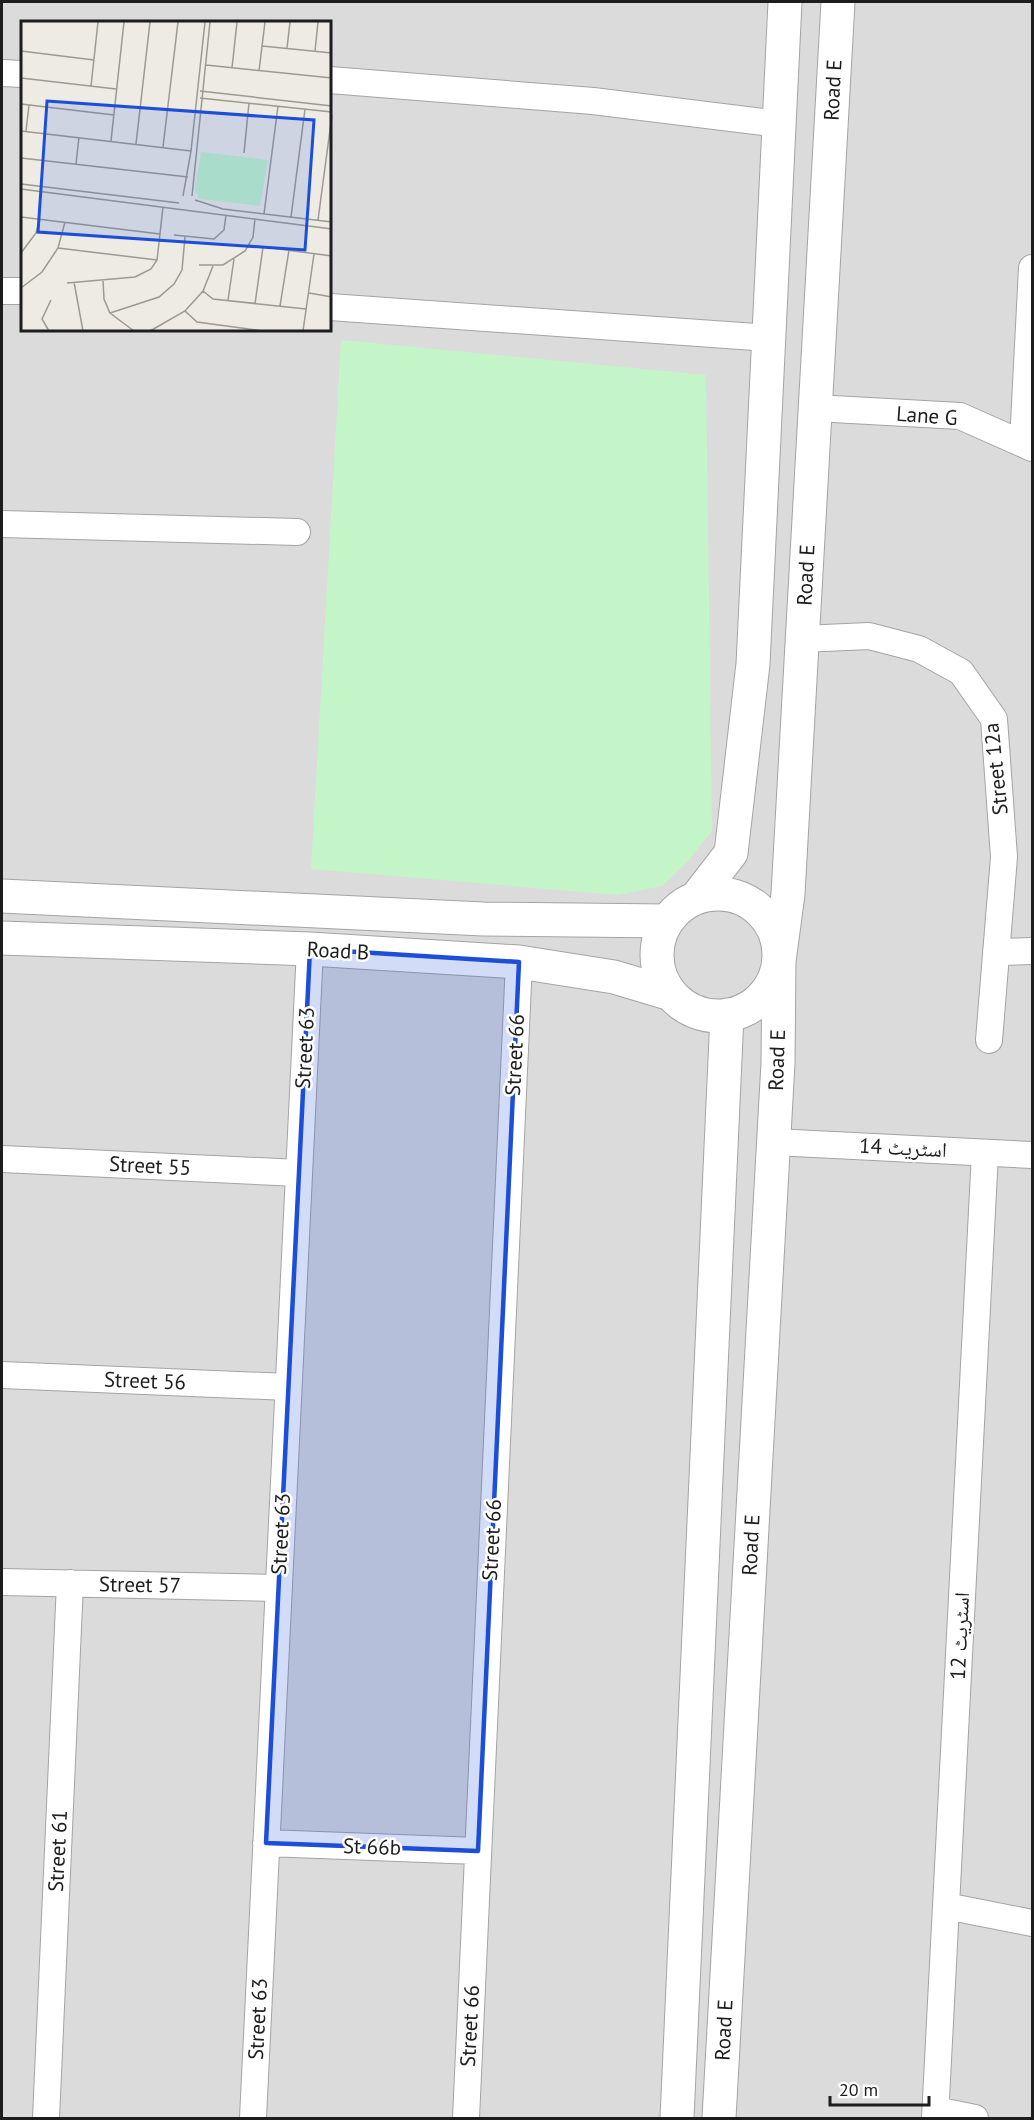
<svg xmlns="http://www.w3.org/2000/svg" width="1034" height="2120" viewBox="0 0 1034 2120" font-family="'PT Sans','Noto Naskh Arabic',sans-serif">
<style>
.residential{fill:#dbdbdb;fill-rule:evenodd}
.park{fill:#c4f5c9}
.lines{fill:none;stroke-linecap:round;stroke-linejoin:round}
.minor-casing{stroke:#a4a4a4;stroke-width:28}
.tertiary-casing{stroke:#a4a4a4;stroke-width:35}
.minor{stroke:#fff;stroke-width:26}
.tertiary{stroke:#fff;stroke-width:33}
.marked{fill:#1d4ed8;fill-opacity:0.2;stroke:#1d4ed8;stroke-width:4.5;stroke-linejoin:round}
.labels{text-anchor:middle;stroke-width:5;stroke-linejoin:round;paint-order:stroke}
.street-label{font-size:21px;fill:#1d1d1d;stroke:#fff}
.inset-road{fill:none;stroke:#9a9994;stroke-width:1.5}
.view{fill:#1d4ed8;fill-opacity:0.15;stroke:#1d4ed8;stroke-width:3}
.inset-edge{fill:none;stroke:#1d1d1d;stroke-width:3}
</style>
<rect width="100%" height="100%" fill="#eeebe4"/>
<path class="residential" d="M 2,2 L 1032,2 L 1032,2118 L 2,2118 ZM 22,22 L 330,22 L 330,330 L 22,330 Z"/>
<path class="park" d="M 341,340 L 706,375 L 712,831 L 688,861 L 662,886 L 618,895 L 311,869 Z"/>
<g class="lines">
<g class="minor-casing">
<path id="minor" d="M 2,73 L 22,74
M 330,80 L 593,101 L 779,124
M 2,291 L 22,291
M 330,307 L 769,338
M 815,408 L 960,416 L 1032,448
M 1023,442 L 1032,268
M 2,524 L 297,532
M 802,639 L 869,636 L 919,649 L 961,672 L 994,719 L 1004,857 L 989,1040
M 996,952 L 1032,951
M 774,1142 L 1032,1155
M 2,1159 L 299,1173
M 2,1375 L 288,1387
M 2,1582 L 279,1588
M 266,1843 L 478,1851
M 946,1906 L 1032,1923
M 936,2110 L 975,2118
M 46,2118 L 70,1583
M 253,2118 L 310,949
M 466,2118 L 519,962
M 935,2118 L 985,1153"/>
</g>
<g class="tertiary-casing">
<path id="tertiary" d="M657 955a61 61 0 1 1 122 0a61 61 0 1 1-122 0Z
M 2,896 L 483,919 L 667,921
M 697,897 L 731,853 L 753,664 L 785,2
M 2,938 L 310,949 L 519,962 L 614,977 L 671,994
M 677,2118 L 727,1015
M 719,2118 L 778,1063 L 779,961 L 788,894 L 838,2"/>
</g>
<use href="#minor" class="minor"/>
<use href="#tertiary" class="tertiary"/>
</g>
<path class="marked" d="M 310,949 L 519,962 L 478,1851 L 266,1843 Z"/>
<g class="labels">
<g class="street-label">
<text transform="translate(833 90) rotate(-87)" y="7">Road E</text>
<text transform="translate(927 416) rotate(4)" y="7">Lane G</text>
<text transform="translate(806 575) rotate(-87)" y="7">Road E</text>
<text transform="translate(996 769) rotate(-96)" y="7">Street 12a</text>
<text transform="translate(338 951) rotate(3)" y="7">Road B</text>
<text transform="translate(305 1048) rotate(-87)" y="7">Street 63</text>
<text transform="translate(515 1055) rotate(-87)" y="7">Street 66</text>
<text transform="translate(777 1060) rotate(-88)" y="7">Road E</text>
<text transform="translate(903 1148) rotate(3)" y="7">اسٹریٹ 14</text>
<text transform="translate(150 1166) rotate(3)" y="7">Street 55</text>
<text transform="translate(145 1381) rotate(2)" y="7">Street 56</text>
<text transform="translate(281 1534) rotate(-87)" y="7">Street 63</text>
<text transform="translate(492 1540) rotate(-87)" y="7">Street 66</text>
<text transform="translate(751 1545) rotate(-87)" y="7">Road E</text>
<text transform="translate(140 1585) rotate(1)" y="7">Street 57</text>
<text transform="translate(960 1636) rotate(-87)" y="7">اسٹریٹ 12</text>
<text transform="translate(372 1847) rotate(2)" y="7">St 66b</text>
<text transform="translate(58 1851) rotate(-87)" y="7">Street 61</text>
<text transform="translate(258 2019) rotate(-87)" y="7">Street 63</text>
<text transform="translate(470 2026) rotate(-87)" y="7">Street 66</text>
<text transform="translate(724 2030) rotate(-87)" y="7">Road E</text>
</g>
</g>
<g transform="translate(21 21)">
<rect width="310" height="310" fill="#eeebe4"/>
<path d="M 180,131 L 247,139 L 239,185 L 178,178 L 174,169 Z" fill="#c4f5c9"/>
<path class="inset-road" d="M 241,25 L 311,32M 266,27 L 269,1M 0,30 L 73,39M 294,30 L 297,1M 185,44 L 311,57M 211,47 L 216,1M 238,50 L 244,1M 0,57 L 95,68M 70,65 L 77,1M 179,70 L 311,85M 179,77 L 311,91M 0,83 L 93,94M 0,110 L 170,130M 5,110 L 8,84M 90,120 L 103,1M 115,123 L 129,1M 142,126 L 157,1M 223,132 L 228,82M 0,137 L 167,156M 55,143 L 58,116M 0,163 L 158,182M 0,168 L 311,208M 162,175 L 170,130 L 184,1M 171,175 L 189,1M 174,179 L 202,188 L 311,201M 243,193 L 257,85M 0,196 L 139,213M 270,196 L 284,88M 297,199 L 311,94M 153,214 L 193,218 L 203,209 L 205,194M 228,224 L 311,235M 37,227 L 136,239M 0,232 L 15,212 L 19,198M 178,244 L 202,244 L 224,230 L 232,216 L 234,198M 82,259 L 83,278 L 89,292M 53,261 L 62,310M 46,262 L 114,256 L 130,248 L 136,239 L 142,186M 0,267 L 21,251 L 37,227 L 44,201M 182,270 L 192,278 L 285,288M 288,272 L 311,276M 207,279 L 213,238M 234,283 L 242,226M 259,285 L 268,229M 164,290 L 176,301 L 242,310M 28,310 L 21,298 L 30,279M 113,310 L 89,292 L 138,276 L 153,263 L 161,249 L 164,216M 129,310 L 164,290 L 182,270 L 192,245M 282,310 L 293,233"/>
<path class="view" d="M 26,80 L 293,99 L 284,229 L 17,211 Z"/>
<rect width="310" height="310" class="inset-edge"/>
</g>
<rect width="1034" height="2120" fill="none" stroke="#1d1d1d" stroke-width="6"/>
<path d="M830 2096v9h99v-9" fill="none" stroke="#1d1d1d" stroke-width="3"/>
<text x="839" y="2096" font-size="18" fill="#1d1d1d" stroke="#ffffff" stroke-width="4.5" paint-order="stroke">20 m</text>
</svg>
